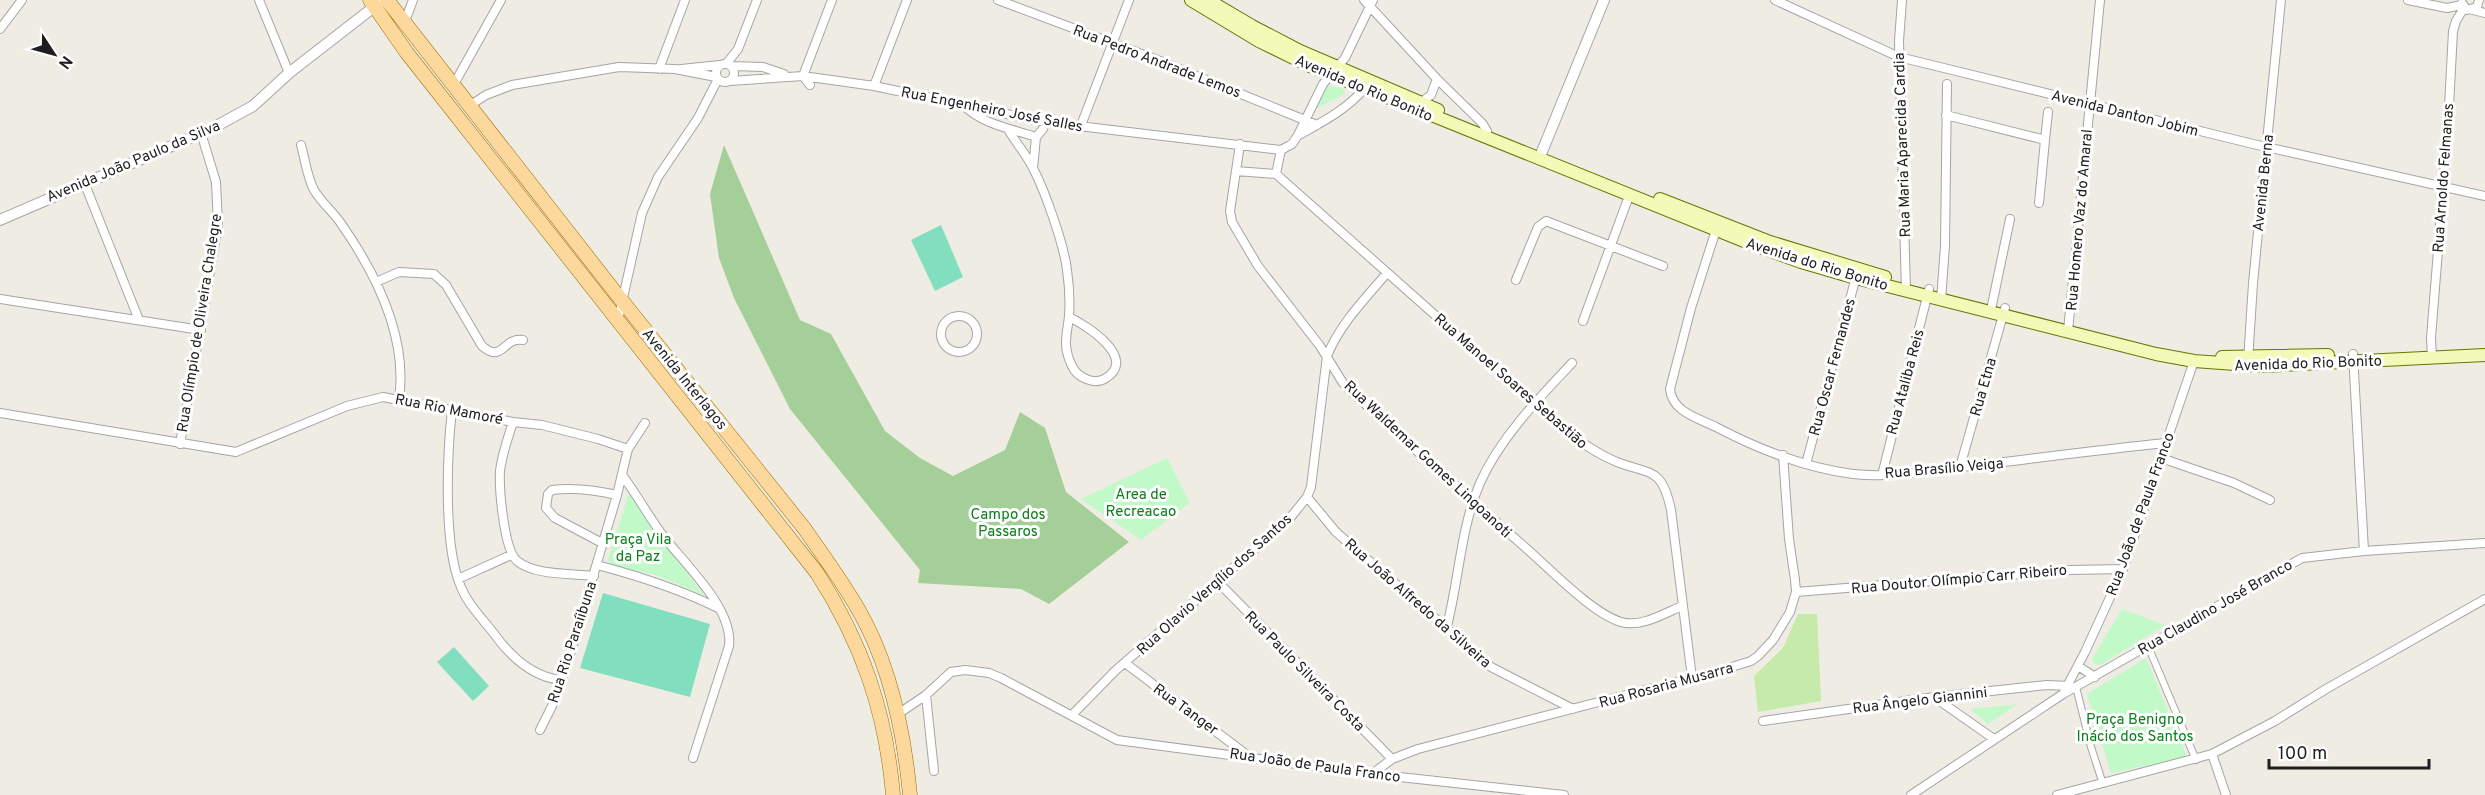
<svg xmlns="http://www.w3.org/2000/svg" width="2485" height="795" viewBox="0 0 2485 795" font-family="Overpass,sans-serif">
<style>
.grass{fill:#c6eaa9}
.forest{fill:#a5cf98}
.park{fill:#c1fac8}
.pitch{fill:#81dfc0}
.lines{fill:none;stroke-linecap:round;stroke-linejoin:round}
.pedestrian-casing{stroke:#a5a5a5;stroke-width:8}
.minor-casing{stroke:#a5a5a5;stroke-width:10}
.tertiary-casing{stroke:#a5a5a5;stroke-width:12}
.secondary-casing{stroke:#647604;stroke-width:14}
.primary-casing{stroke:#986e00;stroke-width:15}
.pedestrian{stroke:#fff;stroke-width:6}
.minor{stroke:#fff;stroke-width:8}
.tertiary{stroke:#fff;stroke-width:10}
.secondary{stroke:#f3fab7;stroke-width:12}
.primary{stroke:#fcd89c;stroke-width:14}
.labels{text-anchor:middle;stroke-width:6;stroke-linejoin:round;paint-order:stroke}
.street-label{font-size:15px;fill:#1e1e1e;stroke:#fff}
.park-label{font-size:15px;fill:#0a7e1a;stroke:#fff}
</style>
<rect width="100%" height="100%" fill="#efece4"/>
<path class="grass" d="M 1798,614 L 1817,614 L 1821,701 L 1758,712 L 1754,676 L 1783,648 Z"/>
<path class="forest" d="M 724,145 L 800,320 L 831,334 L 885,431 L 920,458 L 953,476 L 1005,450 L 1020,412 L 1045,428 L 1066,492 L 1129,542 L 1049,604 L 1021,589 L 918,583 L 920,570 L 790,409 L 734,298 L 719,258 L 710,194 Z"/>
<path class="park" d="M 1327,86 L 1342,88 L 1345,94 L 1311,111 L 1323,88 Z
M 1167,458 L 1190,503 L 1141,540 L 1081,499 Z
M 629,492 L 636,498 L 658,536 L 704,595 L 656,575 L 613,566 L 608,560 Z
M 2122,609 L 2165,625 L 2100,665 L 2093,663 L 2092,659 Z
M 2146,658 L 2187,757 L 2111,773 L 2087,694 Z
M 2018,704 L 1988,724 L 1970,709 Z"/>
<path class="pitch" d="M 941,225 L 963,277 L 935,291 L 911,240 Z
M 603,593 L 710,624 L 690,697 L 580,668 Z
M 454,647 L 489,686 L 473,701 L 437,662 Z"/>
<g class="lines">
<g class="pedestrian-casing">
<path id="pedestrian" d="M 2148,646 L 2196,760
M 2076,687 L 2091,747 L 2103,784"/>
</g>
<g class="minor-casing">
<path id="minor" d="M 259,0 L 289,73
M 998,0 L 1155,59 L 1317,125
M 1364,0 L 1437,79 L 1482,123 L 1487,131
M 1775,0 L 1899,57 L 2253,144 L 2485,196
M 1902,0 L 1899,41 L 1906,291
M 2408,0 L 2447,8 L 2462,5
M 2462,3 L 2467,10 L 2477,7 L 2479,0
M 2473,10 L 2485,13
M 404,24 L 413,0
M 0,29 L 22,0
M 727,63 L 738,49 L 757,0
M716 73a9 9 0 1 1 18 0a9 9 0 1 1-18 0Z
M 732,66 L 763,67 L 784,74
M 659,69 L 685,0
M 681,69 L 720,65
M 730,81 L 803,76 L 874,86 L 1045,122 L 1281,150 L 1292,144 L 1298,135 L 1323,84 L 1345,58 L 1373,0
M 810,85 L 803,76 L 832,0
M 453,86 L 501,0
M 874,86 L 907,0
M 962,104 C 983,125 1009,128 1036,137
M 1419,104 L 1431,95 L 1437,79
M 469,106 L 486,95 L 512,85 L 619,67 L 675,69 L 716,77
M 1946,115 L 2045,140 L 2048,112
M 1080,128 L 1129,0
M 1009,131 C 1017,144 1028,157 1034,170 C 1046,194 1064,245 1067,270 C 1069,284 1070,302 1069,316 C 1067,336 1062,345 1072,366 C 1077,377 1094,386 1106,378 C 1138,358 1086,325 1069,317
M 1299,135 C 1322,122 1346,110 1364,89
M 1240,144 L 1230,211 L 1232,222 L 1258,266 L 1320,346 L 1343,383 L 1354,394 C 1411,446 1469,498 1527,549 C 1551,570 1592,613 1621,622 C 1641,628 1665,613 1682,606
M 301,145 C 305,159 307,177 314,190 C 321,202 332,211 340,222 C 375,272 408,337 399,399
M 1033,168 L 1036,137 L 1043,129 L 1045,122
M 1236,171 L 1276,174 L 1568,433 C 1584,444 1599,455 1617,462 C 1651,475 1662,467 1671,510 L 1692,678
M 1276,174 L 1281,150
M 84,182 L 139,320
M 2039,203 L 2045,140
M 1717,227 L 1691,308 L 1670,389 C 1672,412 1698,418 1716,427 C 1758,449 1806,468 1853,474 C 1890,478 1926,471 1962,467 C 2030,459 2097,450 2165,443
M 1516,280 L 1538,227 L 1546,221 L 1663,266
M 376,282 L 399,272 L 434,274 L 446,285 L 482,346 C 503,364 502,337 523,340
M 0,299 L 201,330
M 1941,300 L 1945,246 L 1947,84
M 1992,305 L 2010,219
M941 334a18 18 0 1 1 36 0a18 18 0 1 1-36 0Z
M 618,320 L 642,213 L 658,177 L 698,118 L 718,79
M 1583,321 L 1629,196
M 2068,331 L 2100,0
M 2353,354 L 2364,551
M 2432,358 L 2431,338 L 2448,125 L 2453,31 L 2456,21 L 2464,8
M 2248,361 L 2253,283 L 2281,0
M 452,410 C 447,455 443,546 461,587 C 468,605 483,619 495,635 C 511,657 533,677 561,680
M 0,413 L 236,452 L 347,406 L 383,397 L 513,422 L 542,425 L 598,439 L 628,449
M 513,422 C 508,438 502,454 500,471 C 499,489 504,550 517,561 C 536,576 572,573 594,576
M 180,444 L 218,225 L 216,182 L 201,133
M 2161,458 L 2234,483 L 2270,500
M 1806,464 L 1857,273
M 1960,467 L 2005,308
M 622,475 C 636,493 647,514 661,533 C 683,563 734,608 729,646 L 693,758
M 1882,475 L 1929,289
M 1307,497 L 1336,532 L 1491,667 L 1573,709
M 602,543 L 555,518 L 546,508 L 548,494 L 552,490 C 575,487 595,490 617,495
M 597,565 C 639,576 679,589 718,608
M 458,579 L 511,555
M 1218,582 L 1392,759
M 1796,592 L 2070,570 L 2123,569
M 1446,630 C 1459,582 1460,529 1480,483 C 1500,438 1539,398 1572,363
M 1125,663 L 1247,755
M 2078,666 L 2095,677
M 2063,694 L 2302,558 L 2364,551 L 2485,543
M 926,695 L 934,771
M 1934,697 L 1994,739
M 898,714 L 926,695 L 951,672 L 965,670 L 989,673 L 1001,678 L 1117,740 L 1372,774 L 1564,795
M 1072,715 L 1115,671 L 1290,518 L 1307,497 L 1311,487 L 1327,356 C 1340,324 1364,300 1387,273
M 1763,721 L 1934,697 L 2047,685 L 2070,686
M 540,730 L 553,704 L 568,661 L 617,495 L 628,449 L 645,423
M 2212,754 L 2226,795
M 1372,774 L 1392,759 L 1418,749 L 1722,670 L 1751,661 L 1758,656 L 1773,640 L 1790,612 L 1796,592 L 1795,580 L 1789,539 L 1783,455
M 1911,795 L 2063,694 L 2085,652 L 2123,569 L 2194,361
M 2057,795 L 2212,754 L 2275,721 L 2326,689 L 2485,599"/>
</g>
<g class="tertiary-casing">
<path id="tertiary" d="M 1539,159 L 1604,0
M 0,220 L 211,129 L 253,106 L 289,73 L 379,3"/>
</g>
<g class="secondary-casing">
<path id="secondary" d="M 1191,0 L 1259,41 L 1310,66 L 1744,241 L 1801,262 L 1856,278 L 2156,354 L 2194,361 L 2263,366 L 2485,355
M 1208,0 L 1252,26 L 1300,51 L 1438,110
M 1660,199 L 1770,242 L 1885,277
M 2222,357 L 2328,355"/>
</g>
<g class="primary-casing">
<path id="primary" d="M 370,0 L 407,53 L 817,573 C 862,643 886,712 893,795
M 387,0 L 615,292 L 804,528 C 822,554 842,581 858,609 C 890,664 904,732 910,795"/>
</g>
<use href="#pedestrian" class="pedestrian"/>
<use href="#minor" class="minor"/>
<use href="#tertiary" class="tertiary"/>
<use href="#secondary" class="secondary"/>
<use href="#primary" class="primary"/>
</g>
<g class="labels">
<g class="street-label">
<text transform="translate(1157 61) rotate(21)" y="5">Rua Pedro Andrade Lemos</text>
<text transform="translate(1364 88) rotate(23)" y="5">Avenida do Rio Bonito</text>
<text transform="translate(992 109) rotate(11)" y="5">Rua Engenheiro José Salles</text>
<text transform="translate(2125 113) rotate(14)" y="5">Avenida Danton Jobim</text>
<text transform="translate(1902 145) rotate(-92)" y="5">Rua Maria Aparecida Cardia</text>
<text transform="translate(133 161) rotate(-23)" y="5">Avenida João Paulo da Silva</text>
<text transform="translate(2443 178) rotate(-86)" y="5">Rua Arnoldo Felmanas</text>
<text transform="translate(2263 183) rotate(-84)" y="5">Avenida Berna</text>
<text transform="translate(2079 220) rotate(-85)" y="5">Rua Homero Vaz do Amaral</text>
<text transform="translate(1817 264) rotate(17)" y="5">Avenida do Rio Bonito</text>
<text transform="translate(199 323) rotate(-81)" y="5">Rua Olímpio de Oliveira Chalegre</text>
<text transform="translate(2308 363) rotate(-2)" y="5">Avenida do Rio Bonito</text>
<text transform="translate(1832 367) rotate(-75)" y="5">Rua Oscar Fernandes</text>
<text transform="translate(685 379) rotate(51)" y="5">Avenida Interlagos</text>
<text transform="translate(1511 381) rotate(41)" y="5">Rua Manoel Soares Sebastião</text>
<text transform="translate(1905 382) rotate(-75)" y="5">Rua Ataliba Reis</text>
<text transform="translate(1983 387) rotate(-74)" y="5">Rua Etna</text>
<text transform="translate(449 409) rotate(11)" y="5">Rua Rio Mamoré</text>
<text transform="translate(1428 459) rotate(43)" y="5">Rua Waldemar Gomes Lingoanoti</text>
<text transform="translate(1944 468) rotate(-5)" y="5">Rua Brasílio Veiga</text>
<text transform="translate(2140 514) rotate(-70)" y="5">Rua João de Paula Franco</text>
<text transform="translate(1959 579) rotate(-5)" y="5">Rua Doutor Olímpio Carr Ribeiro</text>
<text transform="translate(1214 584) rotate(-42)" y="5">Rua Olavio Vergílio dos Santos</text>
<text transform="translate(1418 603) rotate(41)" y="5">Rua João Alfredo da Silveira</text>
<text transform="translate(2215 607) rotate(-30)" y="5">Rua Claudino José Branco</text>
<text transform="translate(572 642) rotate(-72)" y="5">Rua Rio Paraíibuna</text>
<text transform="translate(1305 671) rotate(45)" y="5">Rua Paulo Silveira Costa</text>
<text transform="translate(1666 685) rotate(-15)" y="5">Rua Rosaria Musarra</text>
<text transform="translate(1920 700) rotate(-7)" y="5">Rua Ângelo Giannini</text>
<text transform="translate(1186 709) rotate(36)" y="5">Rua Tanger</text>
<text transform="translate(1315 765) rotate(8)" y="5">Rua João de Paula Franco</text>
</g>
<g class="park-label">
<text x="1141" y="499">Area de<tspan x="1141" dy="17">Recreacao</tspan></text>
<text x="1008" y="519">Campo dos<tspan x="1008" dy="17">Passaros</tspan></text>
<text x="638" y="544">Praça Vila<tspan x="638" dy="17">da Paz</tspan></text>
<text x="2135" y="724">Praça Benigno<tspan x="2135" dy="17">Inácio dos Santos</tspan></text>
</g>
</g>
<g transform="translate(54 54) rotate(126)" stroke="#ffffff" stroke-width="4.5" paint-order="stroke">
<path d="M0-4.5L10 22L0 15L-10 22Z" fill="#1e1e1e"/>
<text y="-9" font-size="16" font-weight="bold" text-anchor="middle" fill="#1e1e1e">N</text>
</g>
<path d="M2269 759v9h160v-9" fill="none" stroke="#1e1e1e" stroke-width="3"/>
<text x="2278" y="759" font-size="18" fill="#1e1e1e" stroke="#ffffff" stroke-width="4.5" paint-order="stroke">100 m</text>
</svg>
